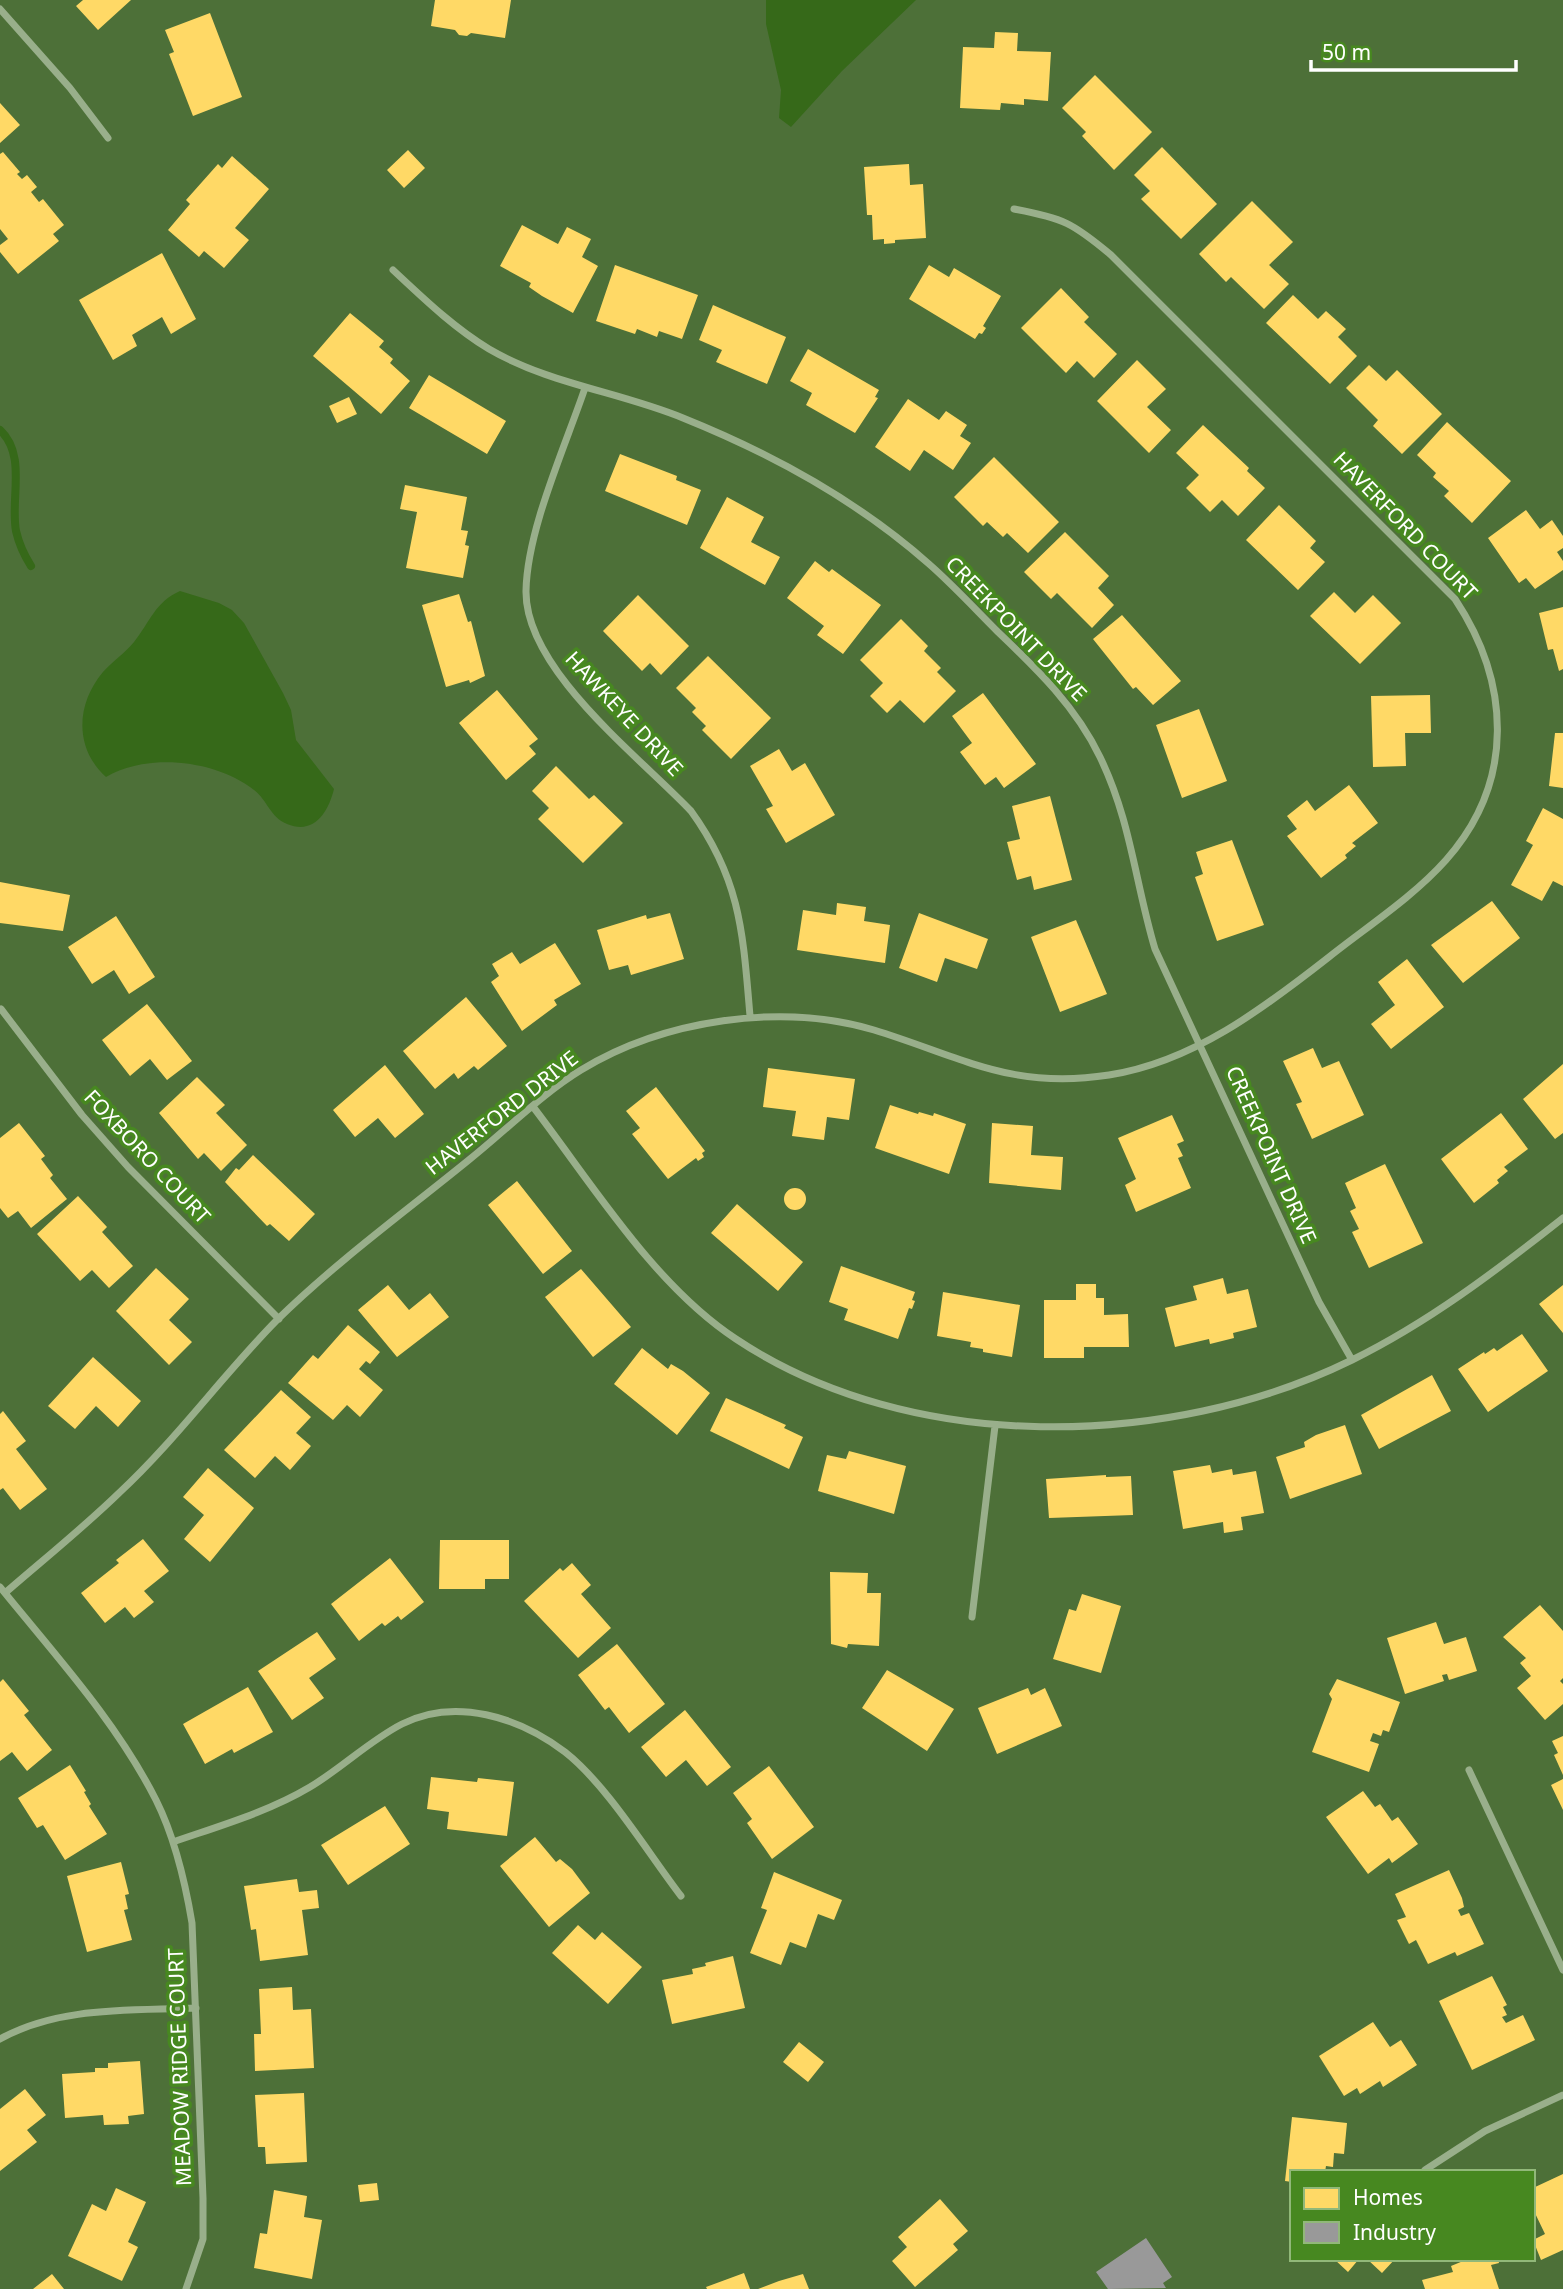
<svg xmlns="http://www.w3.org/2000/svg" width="1563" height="2289" viewBox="0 0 1563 2289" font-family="'Noto Sans',sans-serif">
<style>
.water{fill:#366919}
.homes{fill:#ffd966}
.industry{fill:#999}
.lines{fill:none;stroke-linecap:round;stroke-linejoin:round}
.stream{stroke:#366919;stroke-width:8}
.minor{stroke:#99af8b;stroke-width:7}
.labels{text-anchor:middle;stroke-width:7;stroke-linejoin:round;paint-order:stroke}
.street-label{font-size:21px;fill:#fff;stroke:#478820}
</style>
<rect width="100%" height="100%" fill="#4d7038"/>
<path class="water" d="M 766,0 L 916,0 L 842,71 L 791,127 L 779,118 L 781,90 L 766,24 Z
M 180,591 L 219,603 L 232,610 L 244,623 L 283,693 L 291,710 L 296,740 L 334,789 C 328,813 314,835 287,824 C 270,817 268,801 254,790 C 217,760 147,752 106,777 C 74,748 76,704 103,672 C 113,661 125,653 134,642 C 150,622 155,602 180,591 Z"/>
<path class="homes" d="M 83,0 L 131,0 L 98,30 L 76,6 Z
M 435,0 L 511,0 L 505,38 L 471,33 L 467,36 L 459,35 L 455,30 L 431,26 Z
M 210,13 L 242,97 L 193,116 L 169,54 L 174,52 L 165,30 Z
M 995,32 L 1018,33 L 1017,51 L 1051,52 L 1048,101 L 1024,99 L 1024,105 L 1001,103 L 1000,110 L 960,108 L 963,47 L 994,48 Z
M 1095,75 L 1152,132 L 1114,170 L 1082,136 L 1086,132 L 1062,108 Z
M 0,103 L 20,125 L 0,143 Z
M 1162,147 L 1217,204 L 1181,239 L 1141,199 L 1150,191 L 1134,175 Z
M 408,150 L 425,168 L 404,188 L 387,170 Z
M 3,152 L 20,172 L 17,174 L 22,179 L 27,175 L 37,187 L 31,192 L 39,202 L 43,199 L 64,225 L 53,234 L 59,241 L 18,274 L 0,252 L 0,245 L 8,239 L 0,229 L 0,154 Z
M 232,156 L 269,189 L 235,228 L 249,240 L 224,268 L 204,251 L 199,257 L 168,230 L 190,204 L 186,200 L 218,164 L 222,168 Z
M 909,164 L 910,185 L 923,184 L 926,238 L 895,240 L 895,243 L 884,244 L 884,239 L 873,240 L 872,215 L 867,215 L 864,167 Z
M 1252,201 L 1293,242 L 1269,265 L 1289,284 L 1264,309 L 1231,277 L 1226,282 L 1199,254 Z
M 522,225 L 558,244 L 567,227 L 591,239 L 582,257 L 598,266 L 573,313 L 542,296 L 529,287 L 531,283 L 500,266 Z
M 162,253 L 196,319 L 171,334 L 162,317 L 132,335 L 137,346 L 113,360 L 79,300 Z
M 615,265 L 698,295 L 682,339 L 659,331 L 657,337 L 637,329 L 635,334 L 596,321 Z
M 929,265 L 949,277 L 954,268 L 1001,296 L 983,326 L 986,328 L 982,334 L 979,333 L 975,339 L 909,299 Z
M 1061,288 L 1089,317 L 1084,322 L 1117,354 L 1094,378 L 1077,361 L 1066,373 L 1021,328 Z
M 1293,295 L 1318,319 L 1326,311 L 1346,329 L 1338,337 L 1357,356 L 1330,384 L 1266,323 Z
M 713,305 L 786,337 L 767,384 L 716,362 L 722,350 L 699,340 Z
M 350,313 L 384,341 L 379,347 L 393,359 L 390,363 L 410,381 L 381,414 L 313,356 Z
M 808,349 L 879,390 L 875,397 L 878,398 L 855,433 L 806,405 L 812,393 L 790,381 Z
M 1137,360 L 1166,389 L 1147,407 L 1171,430 L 1149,453 L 1097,401 Z
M 1369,365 L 1386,381 L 1397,370 L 1442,414 L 1402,454 L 1373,426 L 1378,420 L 1346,388 Z
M 429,375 L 506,421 L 487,454 L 409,408 Z
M 349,397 L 357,414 L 337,423 L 329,406 Z
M 908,399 L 939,420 L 946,411 L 967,425 L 960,436 L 971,443 L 953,470 L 924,450 L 910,471 L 875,447 Z
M 1447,422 L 1511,481 L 1472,523 L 1444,496 L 1449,491 L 1433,477 L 1436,473 L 1417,455 Z
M 1203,425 L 1249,468 L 1247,471 L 1265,488 L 1238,516 L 1222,500 L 1210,512 L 1186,488 L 1199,475 L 1176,453 Z
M 620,454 L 677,476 L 676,480 L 701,490 L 687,525 L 605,491 Z
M 994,457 L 1059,522 L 1028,553 L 1007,533 L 1003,537 L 987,522 L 983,526 L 954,497 Z
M 405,485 L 467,497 L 461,530 L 468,531 L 465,545 L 469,546 L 463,578 L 406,568 L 417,512 L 400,509 Z
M 727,497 L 764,517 L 751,542 L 780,557 L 765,585 L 700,548 Z
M 1279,505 L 1316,541 L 1310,548 L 1325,562 L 1298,590 L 1246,540 Z
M 1526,510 L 1540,529 L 1552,520 L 1563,536 L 1563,548 L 1557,552 L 1563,561 L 1563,570 L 1535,589 L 1526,578 L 1519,583 L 1488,538 Z
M 1065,532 L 1109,576 L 1098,588 L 1114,605 L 1092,628 L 1057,593 L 1051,599 L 1024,572 Z
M 815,561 L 829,572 L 832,569 L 881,605 L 843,654 L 817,635 L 824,626 L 787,598 Z
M 1334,592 L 1355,613 L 1373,595 L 1401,623 L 1360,664 L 1310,616 Z
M 459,594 L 468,622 L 471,621 L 485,676 L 470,683 L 469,680 L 446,687 L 422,605 Z
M 638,595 L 689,646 L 661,675 L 650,663 L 642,671 L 603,631 Z
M 1563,607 L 1563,669 L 1559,671 L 1553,649 L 1548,650 L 1539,613 Z
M 1122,615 L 1181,681 L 1153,705 L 1136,687 L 1133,689 L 1093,639 Z
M 901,619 L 928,646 L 924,651 L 941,668 L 937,672 L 956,691 L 924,723 L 900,700 L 887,713 L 870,696 L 883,683 L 860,660 Z
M 708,656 L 771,718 L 731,759 L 702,730 L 706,726 L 692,712 L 696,708 L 676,688 Z
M 497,690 L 538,739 L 529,746 L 536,754 L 506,780 L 459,723 Z
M 983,693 L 1036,764 L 1004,788 L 996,777 L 985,785 L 960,752 L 972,743 L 952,716 Z
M 1430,695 L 1431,733 L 1405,733 L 1406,766 L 1373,767 L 1371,696 Z
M 1199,709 L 1227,781 L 1182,798 L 1156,725 Z
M 1555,733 L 1563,733 L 1563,788 L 1549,786 Z
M 779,749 L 792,771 L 805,763 L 835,815 L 786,843 L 766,809 L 773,806 L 750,766 Z
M 556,766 L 589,799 L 594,795 L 623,823 L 583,863 L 538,819 L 549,808 L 532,791 Z
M 1349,785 L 1378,823 L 1352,843 L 1356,846 L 1345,855 L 1347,858 L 1321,878 L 1287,836 L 1297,829 L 1287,816 L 1307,800 L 1315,811 Z
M 1050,796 L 1072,880 L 1034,890 L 1031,876 L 1017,880 L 1007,842 L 1020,839 L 1012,806 Z
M 1543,808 L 1563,819 L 1563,886 L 1553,881 L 1542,901 L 1511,885 L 1533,845 L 1526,841 Z
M 1232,840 L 1264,925 L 1217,941 L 1195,877 L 1203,874 L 1196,852 Z
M 0,882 L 70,895 L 63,931 L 0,923 Z
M 1492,901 L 1520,938 L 1463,983 L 1431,945 Z
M 837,903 L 866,907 L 864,921 L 890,925 L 885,963 L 797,950 L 803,910 L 836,915 Z
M 670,913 L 684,959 L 631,975 L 628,965 L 609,970 L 597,930 L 646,915 L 647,919 Z
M 919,913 L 988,939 L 977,969 L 945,958 L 937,982 L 899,968 Z
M 116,916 L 155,977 L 129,994 L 114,970 L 92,984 L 68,947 Z
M 1076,920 L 1107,994 L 1060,1012 L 1031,937 Z
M 555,943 L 581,984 L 554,1000 L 557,1005 L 522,1031 L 491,982 L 499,976 L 492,964 L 512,952 L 520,964 Z
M 1407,959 L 1444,1007 L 1391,1049 L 1371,1024 L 1395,1005 L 1378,982 Z
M 466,997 L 507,1046 L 478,1070 L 474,1066 L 458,1079 L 454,1073 L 435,1089 L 403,1051 Z
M 147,1004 L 192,1061 L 167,1080 L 150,1059 L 130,1076 L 102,1040 Z
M 1313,1048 L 1322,1068 L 1339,1061 L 1364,1115 L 1312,1139 L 1296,1104 L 1302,1102 L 1283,1061 Z
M 1563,1064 L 1563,1133 L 1555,1139 L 1523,1099 Z
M 385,1065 L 424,1114 L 395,1138 L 378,1118 L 355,1137 L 333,1110 Z
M 768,1068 L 855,1079 L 849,1120 L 827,1117 L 824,1140 L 792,1136 L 796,1111 L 763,1107 Z
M 197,1077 L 225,1105 L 216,1113 L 247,1145 L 221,1171 L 204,1153 L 198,1159 L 159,1113 Z
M 656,1087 L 705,1151 L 702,1153 L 704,1157 L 698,1161 L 696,1158 L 668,1179 L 632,1134 L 640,1128 L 626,1111 Z
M 890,1105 L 918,1114 L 919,1112 L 933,1116 L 934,1113 L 966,1124 L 949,1174 L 875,1148 Z
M 1501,1113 L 1528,1149 L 1504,1167 L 1508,1171 L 1497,1180 L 1499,1183 L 1474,1203 L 1441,1159 Z
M 1172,1115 L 1184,1141 L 1177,1144 L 1183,1156 L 1178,1158 L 1191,1188 L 1136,1212 L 1125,1185 L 1136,1179 L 1118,1138 Z
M 19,1123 L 45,1156 L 41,1159 L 53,1175 L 50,1178 L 67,1199 L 31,1228 L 18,1211 L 8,1218 L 0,1208 L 0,1138 Z
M 992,1123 L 1033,1126 L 1031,1155 L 1063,1157 L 1061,1190 L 989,1183 Z
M 253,1155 L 315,1214 L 289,1241 L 270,1224 L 267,1226 L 225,1182 L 236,1168 L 239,1170 Z
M 1385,1164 L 1423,1243 L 1369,1268 L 1352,1232 L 1359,1229 L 1350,1211 L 1356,1208 L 1345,1183 Z
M 517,1181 L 572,1251 L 543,1274 L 488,1205 Z
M784 1199a11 11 0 1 1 22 0a11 11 0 1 1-22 0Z
M 78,1196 L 107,1227 L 102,1232 L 133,1266 L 109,1288 L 92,1270 L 80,1281 L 37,1234 Z
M 737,1204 L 803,1262 L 778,1291 L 711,1233 Z
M 841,1266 L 915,1292 L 912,1300 L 915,1301 L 912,1309 L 909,1308 L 898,1339 L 844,1320 L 848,1309 L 829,1302 Z
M 156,1268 L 189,1299 L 169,1320 L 192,1342 L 169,1365 L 116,1311 Z
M 581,1269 L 631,1327 L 593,1357 L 545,1297 Z
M 1223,1278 L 1227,1294 L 1248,1289 L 1257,1327 L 1233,1333 L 1234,1338 L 1210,1344 L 1209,1339 L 1175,1347 L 1165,1308 L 1197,1300 L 1193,1286 Z
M 1076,1284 L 1096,1284 L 1096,1298 L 1104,1298 L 1104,1315 L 1128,1314 L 1129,1347 L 1084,1347 L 1084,1358 L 1044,1358 L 1044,1300 L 1076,1300 Z
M 388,1285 L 409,1310 L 430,1293 L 449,1317 L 397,1357 L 358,1310 Z
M 1563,1285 L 1563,1333 L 1539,1304 Z
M 943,1292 L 1020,1305 L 1012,1357 L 983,1352 L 983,1349 L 970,1347 L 971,1342 L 937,1336 Z
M 348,1325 L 380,1352 L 370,1364 L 366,1361 L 359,1369 L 383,1390 L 360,1417 L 347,1405 L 333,1420 L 288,1383 L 313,1355 L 318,1359 Z
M 1522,1334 L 1548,1371 L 1488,1412 L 1458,1369 L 1484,1352 L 1485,1354 L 1494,1348 L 1497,1351 Z
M 642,1348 L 668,1369 L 671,1364 L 683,1371 L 710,1393 L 677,1435 L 614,1384 Z
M 93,1357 L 141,1401 L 118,1427 L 96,1406 L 75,1429 L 48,1406 Z
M 1432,1375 L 1451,1411 L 1379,1449 L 1361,1415 Z
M 281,1390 L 311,1417 L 296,1433 L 311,1446 L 290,1470 L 275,1456 L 255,1478 L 224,1450 Z
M 726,1398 L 786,1425 L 784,1428 L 803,1437 L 789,1469 L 710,1431 Z
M 3,1411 L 26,1441 L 16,1449 L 47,1489 L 20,1510 L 3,1488 L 0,1490 L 0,1414 Z
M 1345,1425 L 1362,1474 L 1290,1499 L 1276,1457 L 1305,1447 L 1304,1442 L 1316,1435 Z
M 849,1451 L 906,1466 L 894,1514 L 818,1491 L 827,1455 L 846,1459 Z
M 1210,1465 L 1212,1473 L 1232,1469 L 1233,1475 L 1256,1471 L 1264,1513 L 1241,1517 L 1243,1530 L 1224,1533 L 1223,1522 L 1183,1529 L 1173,1471 Z
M 208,1468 L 254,1508 L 210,1562 L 184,1539 L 204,1515 L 183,1497 Z
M 1106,1475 L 1106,1477 L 1131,1476 L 1133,1515 L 1049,1518 L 1046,1479 Z
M 143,1539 L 169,1571 L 144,1591 L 154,1602 L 134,1618 L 125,1607 L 105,1623 L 81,1593 L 119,1563 L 116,1560 Z
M 440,1540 L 509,1540 L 509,1579 L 485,1579 L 485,1589 L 439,1589 Z
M 390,1558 L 424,1602 L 401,1620 L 398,1616 L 385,1626 L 382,1623 L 359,1641 L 331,1604 Z
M 572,1563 L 591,1585 L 581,1594 L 611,1628 L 578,1658 L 524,1601 L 560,1568 L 563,1571 Z
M 830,1572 L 868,1573 L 867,1593 L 881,1593 L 879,1646 L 848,1644 L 847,1648 L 831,1644 Z
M 1082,1594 L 1121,1606 L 1101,1673 L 1053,1659 L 1069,1609 L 1076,1611 Z
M 1540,1605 L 1563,1631 L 1563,1678 L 1560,1681 L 1563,1684 L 1563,1704 L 1545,1720 L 1517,1688 L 1531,1676 L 1520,1663 L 1526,1658 L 1503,1637 Z
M 1436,1622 L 1444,1644 L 1466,1637 L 1477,1671 L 1449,1680 L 1447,1674 L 1442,1675 L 1444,1681 L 1405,1694 L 1387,1638 Z
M 317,1632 L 336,1659 L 309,1678 L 324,1698 L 292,1720 L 258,1671 Z
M 617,1644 L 665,1704 L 629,1733 L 609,1707 L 605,1710 L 578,1675 Z
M 887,1670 L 954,1709 L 927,1751 L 862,1708 Z
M 3,1679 L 29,1711 L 24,1715 L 52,1750 L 27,1771 L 12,1752 L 0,1761 L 0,1682 Z
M 1337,1679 L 1400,1702 L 1389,1732 L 1383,1730 L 1381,1736 L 1373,1733 L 1370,1741 L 1379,1744 L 1369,1772 L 1312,1752 L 1332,1699 L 1329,1694 Z
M 248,1687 L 273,1732 L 234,1753 L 232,1749 L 205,1764 L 183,1724 Z
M 1028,1688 L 1031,1695 L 1045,1688 L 1062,1726 L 997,1754 L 978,1708 Z
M 685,1710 L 731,1767 L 707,1786 L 686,1760 L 666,1777 L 641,1747 Z
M 1563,1736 L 1563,1775 L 1554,1755 L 1558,1753 L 1552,1741 Z
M 70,1765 L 86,1791 L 84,1792 L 91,1804 L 89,1806 L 107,1834 L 65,1860 L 43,1825 L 37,1828 L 18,1798 Z
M 769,1766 L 814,1827 L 772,1859 L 747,1823 L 752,1819 L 733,1793 Z
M 431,1777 L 477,1782 L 478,1778 L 514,1782 L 507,1836 L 447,1829 L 449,1812 L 427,1809 Z
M 1563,1779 L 1563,1810 L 1551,1785 Z
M 1363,1791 L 1375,1807 L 1380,1804 L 1392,1821 L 1398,1817 L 1418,1844 L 1392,1863 L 1389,1858 L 1368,1874 L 1326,1817 Z
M 385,1806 L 410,1844 L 348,1885 L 321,1845 Z
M 535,1837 L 556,1862 L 560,1859 L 572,1869 L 590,1893 L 549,1927 L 500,1866 Z
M 121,1862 L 129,1894 L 125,1895 L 128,1909 L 124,1910 L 132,1940 L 87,1952 L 67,1876 Z
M 1449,1870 L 1462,1898 L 1464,1907 L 1458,1910 L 1461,1916 L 1469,1913 L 1484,1944 L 1457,1956 L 1455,1952 L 1428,1964 L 1416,1940 L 1409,1944 L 1397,1920 L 1406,1917 L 1395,1894 Z
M 774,1872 L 842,1900 L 834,1920 L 818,1914 L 806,1948 L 790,1942 L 781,1965 L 750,1953 L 767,1910 L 761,1908 Z
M 297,1879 L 299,1892 L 317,1890 L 319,1908 L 302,1910 L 308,1955 L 260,1961 L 256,1929 L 251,1930 L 244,1886 Z
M 578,1925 L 595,1940 L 602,1932 L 642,1967 L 608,2004 L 552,1953 Z
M 733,1956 L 745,2008 L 672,2024 L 662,1980 L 693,1974 L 692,1969 L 706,1966 L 705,1963 Z
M 1492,1976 L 1507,2005 L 1503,2007 L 1507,2015 L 1502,2017 L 1506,2023 L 1523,2015 L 1535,2040 L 1472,2070 L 1439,2001 Z
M 292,1987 L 293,2010 L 311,2009 L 314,2068 L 255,2071 L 254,2034 L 261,2034 L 259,1989 Z
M 1373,2022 L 1390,2047 L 1401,2040 L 1417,2065 L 1383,2087 L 1380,2081 L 1360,2094 L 1357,2088 L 1344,2096 L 1319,2056 Z
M 799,2042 L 824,2062 L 808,2082 L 783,2062 Z
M 140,2061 L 144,2114 L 128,2116 L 129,2124 L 104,2125 L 103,2115 L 65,2118 L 62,2074 L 95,2072 L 95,2068 L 108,2068 L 108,2063 Z
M 25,2089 L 46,2115 L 27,2130 L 37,2142 L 0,2171 L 0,2109 Z
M 304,2093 L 307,2162 L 266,2164 L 265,2147 L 258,2147 L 255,2095 Z
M 1292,2117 L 1347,2123 L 1344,2154 L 1334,2153 L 1333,2167 L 1326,2166 L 1325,2172 L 1292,2172 L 1292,2182 L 1285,2181 Z
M 1563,2174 L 1563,2250 L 1541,2260 L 1533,2240 L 1545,2234 L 1533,2209 L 1533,2188 Z
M 377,2183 L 379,2200 L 360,2202 L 358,2185 Z
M 116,2188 L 146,2202 L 128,2242 L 138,2247 L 122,2281 L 68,2256 L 92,2204 L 106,2211 Z
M 274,2190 L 307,2196 L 304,2217 L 322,2220 L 312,2279 L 254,2268 L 260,2233 L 267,2234 Z
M 940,2199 L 968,2231 L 953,2244 L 958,2250 L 915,2287 L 892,2261 L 907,2247 L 898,2237 Z
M 1334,2259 L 1359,2259 L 1348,2272 Z
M 1367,2259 L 1395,2259 L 1382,2273 Z
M 1468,2259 L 1498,2259 L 1499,2263 L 1491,2265 L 1499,2289 L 1425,2289 L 1422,2280 L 1453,2272 L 1451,2266 Z
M 744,2273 L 750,2289 L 707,2289 L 706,2287 Z
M 52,2274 L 64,2289 L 33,2289 Z
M 803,2274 L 809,2289 L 758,2289 L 779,2281 Z"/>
<path class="industry" d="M 1146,2238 L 1172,2277 L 1163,2283 L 1166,2288 L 1108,2289 L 1096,2272 Z"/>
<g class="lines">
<path class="stream" d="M 0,430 C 27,455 10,499 16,531 C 19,544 24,555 31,566"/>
<path class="minor" d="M 0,9 L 70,88 L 108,138
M 393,270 C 423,298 454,328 489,349 C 549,384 620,392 683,418 C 770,453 858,501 929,564 C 953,585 975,609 998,632 C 1038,670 1076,707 1100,757 C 1131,821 1135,882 1155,949 L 1319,1302 L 1352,1360
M 585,388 C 565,447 527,530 526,591 C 525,670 640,757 691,811 C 741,880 743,934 750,1016
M 1,1009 L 82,1115 L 128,1167 L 279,1319
M 534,1108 C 593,1185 654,1285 736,1339 C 910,1455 1169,1450 1352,1360 C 1429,1322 1496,1271 1563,1218
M 0,1587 C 55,1655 116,1721 156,1800 C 175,1838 185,1881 192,1923 L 203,2198 L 203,2239 L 186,2289
M 5,1593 C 43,1560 83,1528 119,1493 C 176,1440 222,1376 276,1321 C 336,1262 405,1212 470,1159 C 505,1131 543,1093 581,1070 C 663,1020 781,1002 874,1030 C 962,1057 1011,1090 1109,1075 C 1193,1062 1264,1008 1329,957 C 1368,926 1413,897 1446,860 C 1516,781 1510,682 1455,599 L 1111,255 C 1073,223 1063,218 1014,209
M 972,1617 L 995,1426
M 1469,1770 L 1563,1970
M 173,1842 C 219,1826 268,1812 310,1787 C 342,1768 369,1741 402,1724 C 455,1697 519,1717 565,1752 C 607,1785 648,1853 681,1896
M 0,2039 C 59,2006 131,2011 196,2008
M 1425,2170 L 1485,2131 L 1563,2095"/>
</g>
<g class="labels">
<g class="street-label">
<text transform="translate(1405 526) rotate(46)" y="7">HAVERFORD COURT</text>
<text transform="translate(1016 629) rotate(46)" y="7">CREEKPOINT DRIVE</text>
<text transform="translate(624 714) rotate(47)" y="7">HAWKEYE DRIVE</text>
<text transform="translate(502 1113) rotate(-38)" y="7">HAVERFORD DRIVE</text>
<text transform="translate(1271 1155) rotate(66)" y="7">CREEKPOINT DRIVE</text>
<text transform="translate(147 1157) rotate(47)" y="7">FOXBORO COURT</text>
<text transform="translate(180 2067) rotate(-92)" y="7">MEADOW RIDGE COURT</text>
</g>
</g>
<rect x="1290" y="2170" width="245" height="91" fill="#478820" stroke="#91b879" stroke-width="2"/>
<rect x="1304" y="2188" width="35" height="21" fill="#ffd966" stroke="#91b879" stroke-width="2"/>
<text x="1353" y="2205" font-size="21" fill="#ffffff">Homes</text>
<rect x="1304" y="2222" width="35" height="21" fill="#999999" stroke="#91b879" stroke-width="2"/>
<text x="1353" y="2240" font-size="21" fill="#ffffff">Industry</text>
<path d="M1311 60v10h205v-10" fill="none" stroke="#ffffff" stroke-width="3.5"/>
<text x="1322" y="60" font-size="21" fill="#ffffff" stroke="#478820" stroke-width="5" paint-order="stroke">50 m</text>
</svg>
